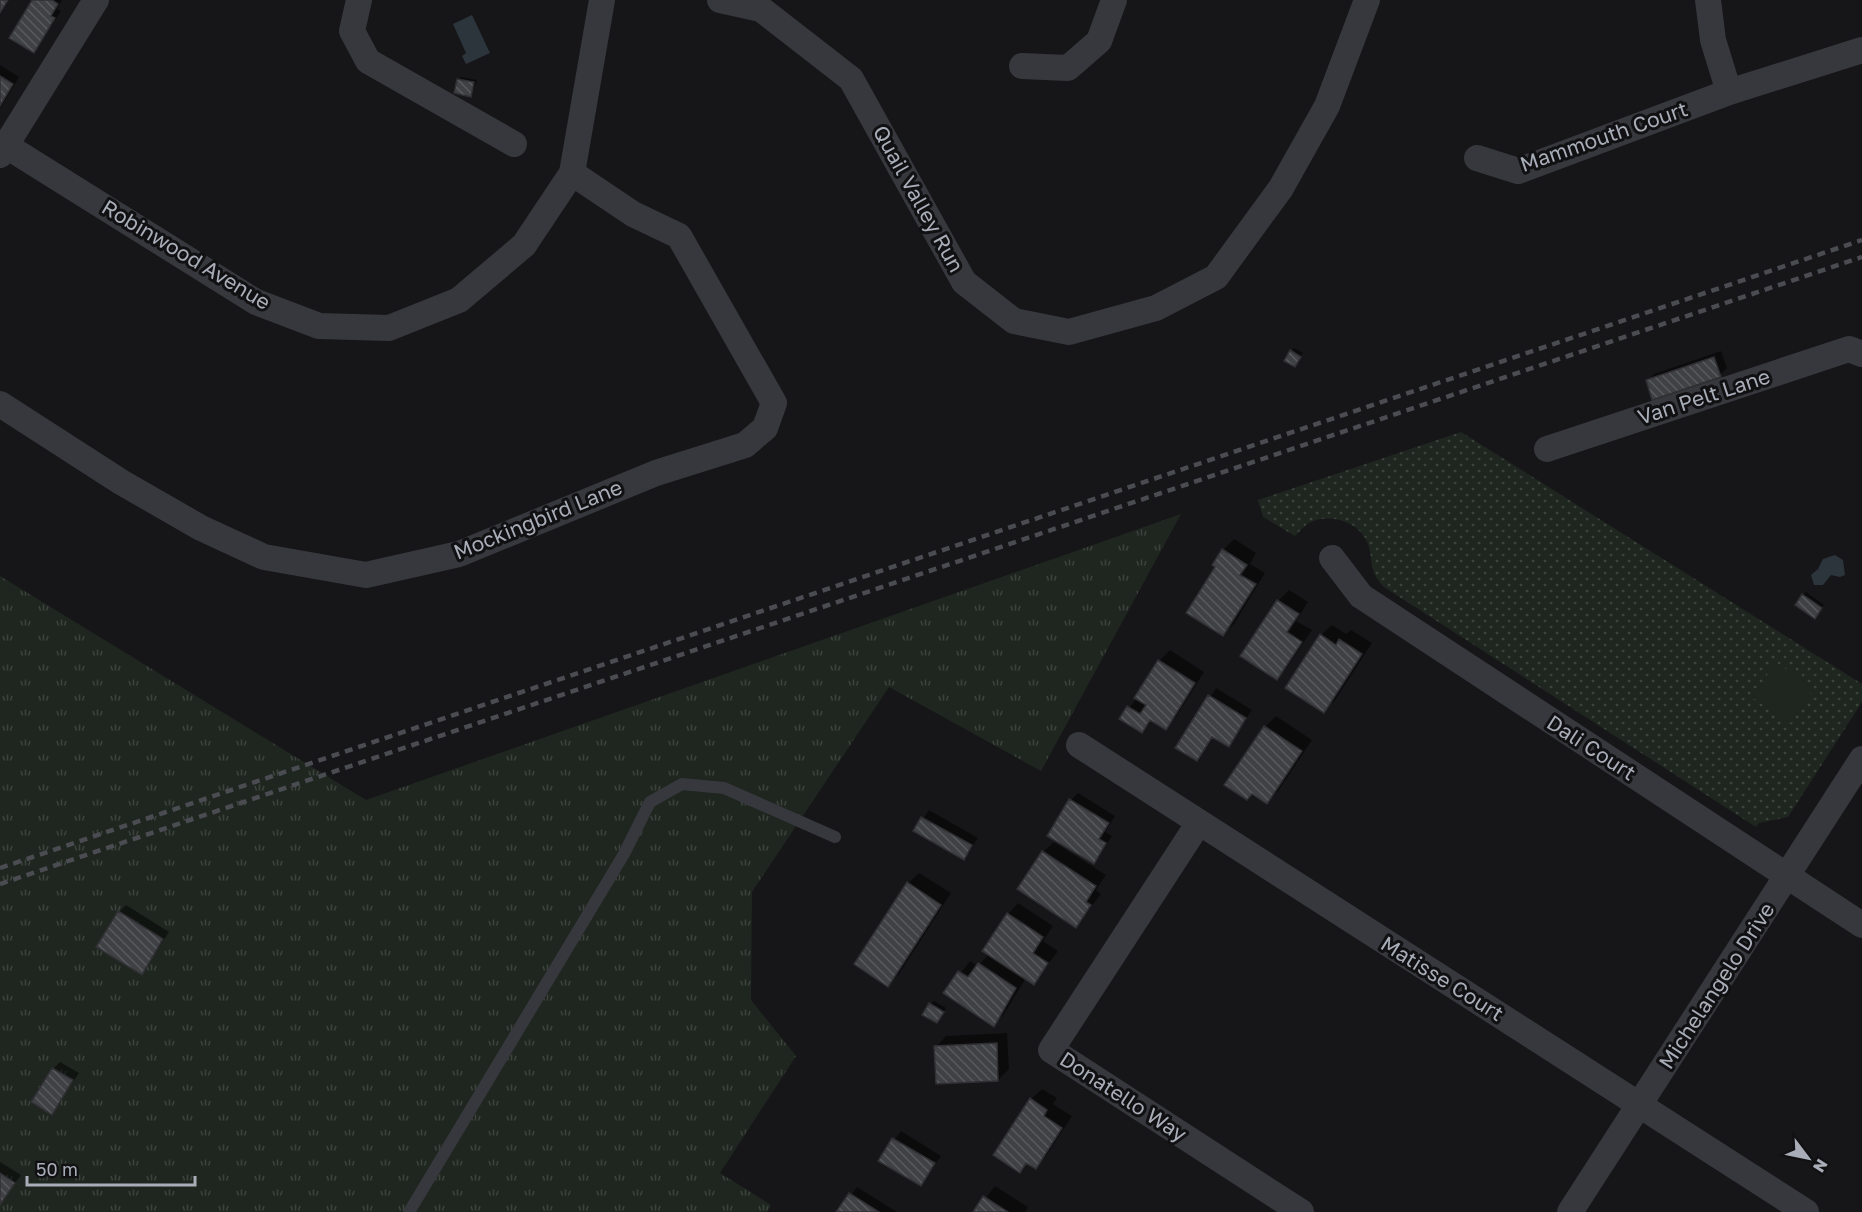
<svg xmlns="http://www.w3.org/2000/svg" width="1862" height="1212" viewBox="0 0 1862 1212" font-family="'Golos Text',sans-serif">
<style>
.grass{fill:url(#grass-tufts)}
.park{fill:url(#park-dots)}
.garden{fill:#1e261f}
.water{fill:#2c353c}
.shadow{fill:#0007}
.building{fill:url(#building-back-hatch);stroke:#303034;stroke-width:1.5}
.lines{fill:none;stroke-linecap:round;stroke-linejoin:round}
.service{stroke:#37383d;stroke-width:12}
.minor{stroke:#37383d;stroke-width:26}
.rail{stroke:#4a4c52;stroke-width:4.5;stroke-dasharray:8 6;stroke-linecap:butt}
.labels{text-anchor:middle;stroke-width:6;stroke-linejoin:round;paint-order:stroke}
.street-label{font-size:21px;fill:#a8adb8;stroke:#111113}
</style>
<defs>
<pattern id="grass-tufts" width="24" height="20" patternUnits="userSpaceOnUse" patternTransform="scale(1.5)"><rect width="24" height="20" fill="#1e261f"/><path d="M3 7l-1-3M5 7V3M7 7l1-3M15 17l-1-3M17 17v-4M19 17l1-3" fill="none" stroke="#3c433d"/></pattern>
<pattern id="park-dots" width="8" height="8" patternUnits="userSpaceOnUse" patternTransform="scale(1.5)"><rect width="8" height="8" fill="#1e261f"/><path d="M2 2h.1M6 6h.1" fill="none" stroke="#3c433d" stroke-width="1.8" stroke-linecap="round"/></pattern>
<pattern id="building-back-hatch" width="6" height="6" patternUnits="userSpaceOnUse" patternTransform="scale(1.5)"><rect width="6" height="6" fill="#404145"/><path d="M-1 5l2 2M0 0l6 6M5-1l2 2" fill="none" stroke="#595a5e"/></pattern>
</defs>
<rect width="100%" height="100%" fill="#161618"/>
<path class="grass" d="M 1181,514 L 1041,771 L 889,687 L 752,892 L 751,1000 L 796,1056 L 720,1173 L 771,1205 L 767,1212 L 0,1212 L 0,576 L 366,800 Z"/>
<path class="park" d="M 1461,432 L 1862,684 L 1862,702 L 1788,817 L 1759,823 L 1756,827 L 1384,587 C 1368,570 1374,563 1368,544 C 1360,522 1330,512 1309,523 C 1304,526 1299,532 1295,536 L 1263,517 L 1258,500 Z"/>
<path class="garden" d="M 1775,662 L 1814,687 L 1791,723 L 1753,698 Z"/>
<path class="water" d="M 472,15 L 490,53 L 466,64 L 462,56 L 466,53 L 453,24 Z
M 1835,555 L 1843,560 L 1845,575 L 1840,577 L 1831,575 L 1823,585 L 1814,585 L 1811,575 L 1818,569 L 1823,559 Z"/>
<path class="shadow" d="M 0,0 L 9,0 L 0,15 Z
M 33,0 L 62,0 L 57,9 L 61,11 L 34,51 Z
M 0,65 L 19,77 L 0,109 Z
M 461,77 L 477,80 L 471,95 L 458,80 Z
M 1294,348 L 1303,353 L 1295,365 L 1291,351 Z
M 1721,351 L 1727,368 L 1720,375 L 1647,381 L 1654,374 Z
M 1234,539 L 1256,553 L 1250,564 L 1265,573 L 1234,624 L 1223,634 L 1217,567 L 1223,550 Z
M 1289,590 L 1308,602 L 1296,621 L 1312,630 L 1287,667 L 1277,678 L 1242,656 L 1278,601 Z
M 1806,592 L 1824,605 L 1818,614 L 1803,595 Z
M 1332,625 L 1346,634 L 1351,630 L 1372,643 L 1335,700 L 1324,711 L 1321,635 Z
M 1170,650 L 1204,672 L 1176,717 L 1165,728 L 1153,720 L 1142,731 L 1121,718 L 1137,698 L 1159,661 Z
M 1216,688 L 1252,710 L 1229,745 L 1214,736 L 1197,759 L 1177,748 Z
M 1276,716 L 1312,740 L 1278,791 L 1267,802 L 1265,727 Z
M 1078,793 L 1115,816 L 1105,832 L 1112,836 L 1094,862 L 1071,800 Z
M 929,810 L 978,838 L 964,858 L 915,831 Z
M 1054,842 L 1106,875 L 1096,890 L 1101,894 L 1076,926 L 1043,852 Z
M 919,873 L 951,893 L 899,974 L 888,985 L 908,883 Z
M 1018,903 L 1053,926 L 1043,941 L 1058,951 L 1034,983 L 1026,978 L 1004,1014 L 994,1025 L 946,993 L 970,961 L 978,966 L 989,954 L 1008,914 Z
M 126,905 L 169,932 L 142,973 L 119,912 Z
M 934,1001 L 946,1008 L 940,1018 L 930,1004 Z
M 1007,1033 L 1009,1069 L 998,1080 L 936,1047 L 946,1036 Z
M 60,1062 L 79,1073 L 52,1113 L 53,1069 Z
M 1042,1089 L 1057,1098 L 1053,1104 L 1072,1116 L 1046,1156 L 1036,1167 L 1029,1162 L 1020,1171 L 1031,1099 Z
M 901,1131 L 941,1156 L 921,1184 L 880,1160 Z
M 0,1162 L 21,1175 L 0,1203 Z
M 995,1186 L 1028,1207 L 1025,1212 L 975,1212 Z
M 857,1187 L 897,1212 L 838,1212 Z"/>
<path class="building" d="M 0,0 L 8,0 L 0,13 Z
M 32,0 L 52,0 L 58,4 L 51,16 L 55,18 L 34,53 L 9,38 Z
M 0,76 L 13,84 L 0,106 Z
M 457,79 L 474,82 L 471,97 L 454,93 Z
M 1290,350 L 1301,357 L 1295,367 L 1284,361 Z
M 1714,357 L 1721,377 L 1652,400 L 1646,380 Z
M 1222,549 L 1247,565 L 1240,575 L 1256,584 L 1223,636 L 1186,613 L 1215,567 L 1212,565 Z
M 1802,594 L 1822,608 L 1815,619 L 1795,605 Z
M 1277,600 L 1299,614 L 1287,632 L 1302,642 L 1277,680 L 1240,656 Z
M 1320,634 L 1336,645 L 1339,639 L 1362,654 L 1324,713 L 1285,688 Z
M 1158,660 L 1195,683 L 1166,730 L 1150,720 L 1142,733 L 1119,719 L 1127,706 L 1140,714 L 1146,705 L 1134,698 Z
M 1208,695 L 1246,718 L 1229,747 L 1212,737 L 1197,761 L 1175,748 Z
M 1264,726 L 1302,751 L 1267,804 L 1252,794 L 1247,800 L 1224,785 Z
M 1069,799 L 1109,823 L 1099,839 L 1106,843 L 1094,864 L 1047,836 Z
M 921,817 L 972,845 L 964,860 L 913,831 Z
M 1042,851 L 1096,886 L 1086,902 L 1091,905 L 1076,928 L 1017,889 Z
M 907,882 L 941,905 L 888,987 L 854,964 Z
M 118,911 L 163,939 L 142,975 L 96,947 Z
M 1007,913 L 1043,937 L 1033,953 L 1048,963 L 1034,985 L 982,951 Z
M 978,963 L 1016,988 L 994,1027 L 943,993 L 958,971 L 968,977 Z
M 929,1003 L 944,1012 L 937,1023 L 922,1015 Z
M 997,1043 L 998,1081 L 936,1084 L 934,1046 Z
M 52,1068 L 73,1080 L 52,1115 L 31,1102 Z
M 1030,1098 L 1047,1110 L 1044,1116 L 1062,1128 L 1036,1169 L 1026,1163 L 1020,1173 L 993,1155 Z
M 892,1138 L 935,1163 L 921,1186 L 878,1161 Z
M 0,1173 L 15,1183 L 0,1205 Z
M 849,1193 L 879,1212 L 836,1212 Z
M 983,1196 L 1008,1212 L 973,1212 Z"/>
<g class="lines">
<path class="service" d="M 409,1212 L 624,854 L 650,802 L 682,784 L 724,788 L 835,837"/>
<path class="minor" d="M 359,0 L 352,31 L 368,61 L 514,144
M 720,0 L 761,9 L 851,79 L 964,282 L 1014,321 L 1069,332 L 1156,308 L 1216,277 L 1281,188 L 1327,106 L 1367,0
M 1708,0 L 1713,40 L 1729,92
M 1022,66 L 1068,68 L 1099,41 L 1114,0
M 5,145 L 256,302 L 319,326 L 389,328 L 459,300 L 524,245 L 572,173 L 602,0
M 0,155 L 96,0
M 1477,158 L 1518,171 L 1729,92 L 1862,50
M 0,404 L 121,482 L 201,528 L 264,557 L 366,575 L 459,554 L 656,473 L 745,445 L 765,428 L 774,403 L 679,236 L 633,214 L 572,173
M 1547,449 L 1849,349 L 1862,354
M 1332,558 L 1361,596 L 1862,925
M 1079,745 L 1806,1212
M 1198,824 L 1051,1050 L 1301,1212
M 1570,1212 L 1862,759"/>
<path class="rail" d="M 0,868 L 1862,240
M 0,884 L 1862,257"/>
</g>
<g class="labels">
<g class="street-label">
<text transform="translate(1604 137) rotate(-19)" y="7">Mammouth Court</text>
<text transform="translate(918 199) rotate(61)" y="7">Quail Valley Run</text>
<text transform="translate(186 255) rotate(31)" y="7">Robinwood Avenue</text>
<text transform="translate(1704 397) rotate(-18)" y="7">Van Pelt Lane</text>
<text transform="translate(538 520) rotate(-22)" y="7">Mockingbird Lane</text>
<text transform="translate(1591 748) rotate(33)" y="7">Dali Court</text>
<text transform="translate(1442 979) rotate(32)" y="7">Matisse Court</text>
<text transform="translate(1717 986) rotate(-57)" y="7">Michelangelo Drive</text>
<text transform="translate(1123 1097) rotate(33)" y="7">Donatello Way</text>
</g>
</g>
<g transform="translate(1808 1158) rotate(122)" stroke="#111113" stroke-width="4.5" paint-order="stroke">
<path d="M0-4.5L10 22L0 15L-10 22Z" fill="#a8adb8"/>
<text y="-9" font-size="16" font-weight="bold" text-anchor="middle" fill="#a8adb8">N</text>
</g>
<path d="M27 1176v9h168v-9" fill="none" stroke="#a8adb8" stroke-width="3"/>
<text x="36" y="1176" font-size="18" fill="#a8adb8" stroke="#111113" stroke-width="4.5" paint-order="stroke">50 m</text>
</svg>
